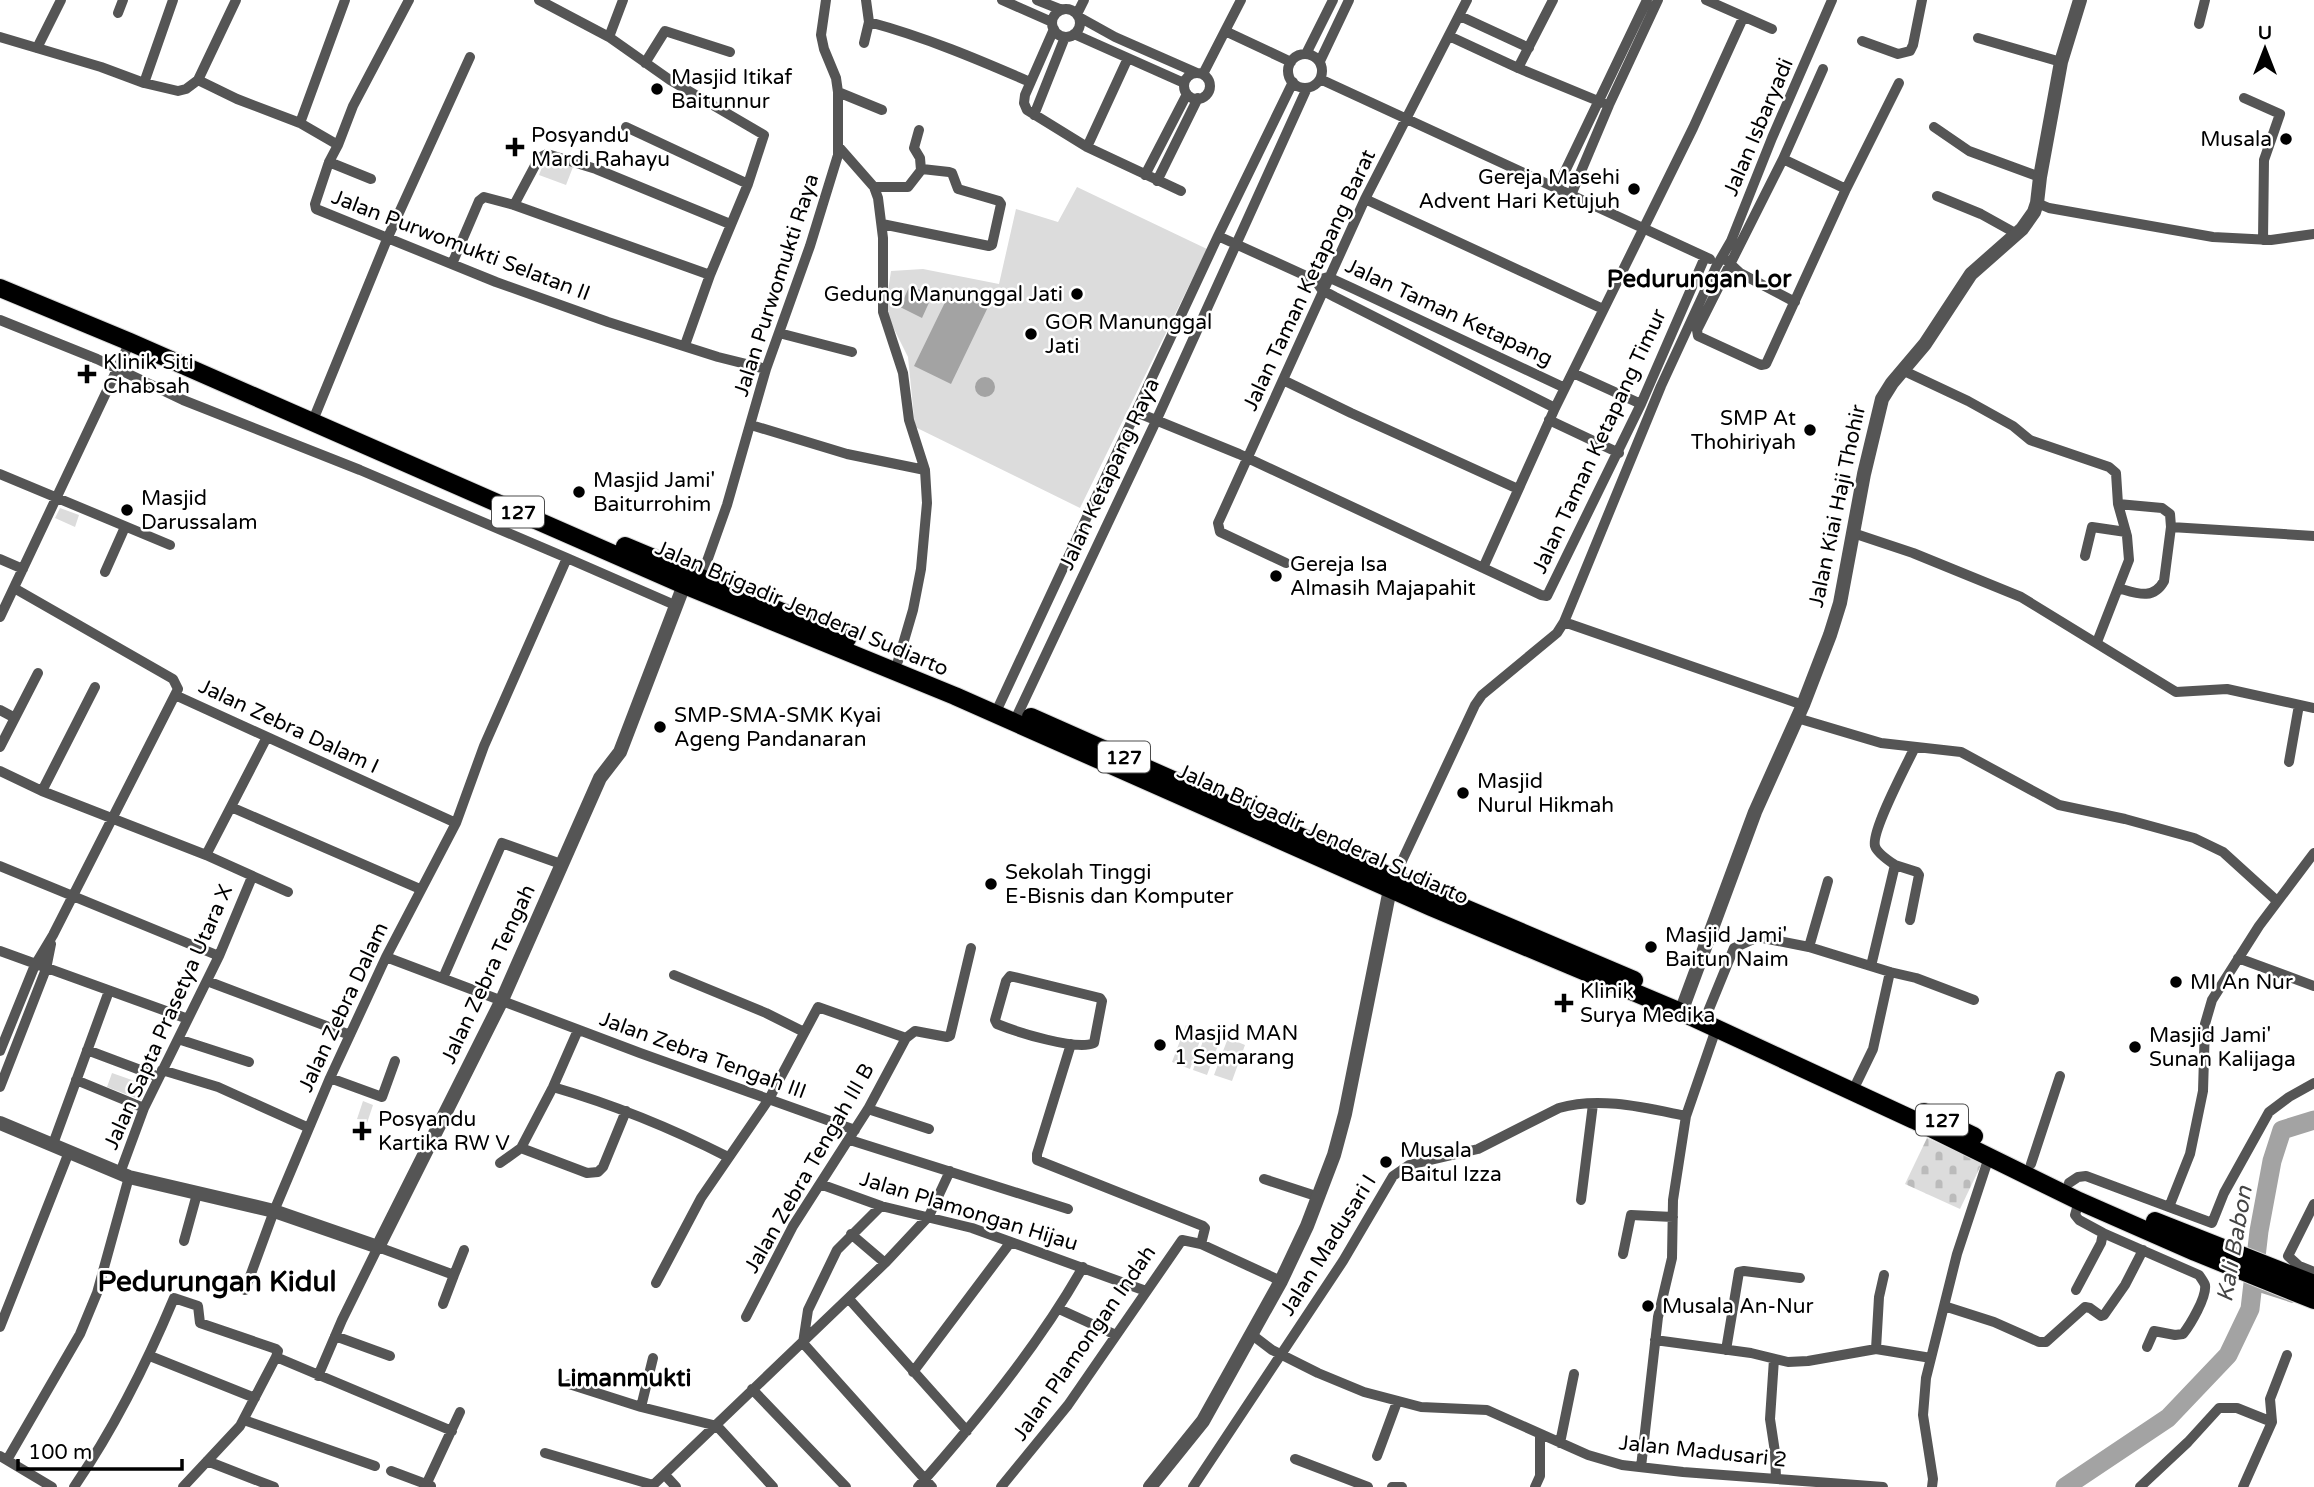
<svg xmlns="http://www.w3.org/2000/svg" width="2314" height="1487" viewBox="0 0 2314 1487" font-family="'Varela Round',sans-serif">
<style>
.grass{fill:#dcdcdc}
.cemetery{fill:url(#cemetery-stones)}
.water{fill:#a3a3a3}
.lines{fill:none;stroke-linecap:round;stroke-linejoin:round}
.stream{stroke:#a3a3a3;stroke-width:3.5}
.river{stroke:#a3a3a3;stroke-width:19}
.primary-casing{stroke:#dbdbdb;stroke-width:20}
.minor{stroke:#555;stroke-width:10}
.tertiary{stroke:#555;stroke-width:14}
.primary{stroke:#000;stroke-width:18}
.poi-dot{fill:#000;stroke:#fff;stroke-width:2.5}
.labels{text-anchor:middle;stroke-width:5;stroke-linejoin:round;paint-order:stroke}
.shield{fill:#fff;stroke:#4c4c4c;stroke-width:2}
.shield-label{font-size:19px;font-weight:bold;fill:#000}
.poi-label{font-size:21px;fill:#000;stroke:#fff;text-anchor:start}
.street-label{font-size:21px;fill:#000;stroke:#fff}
.water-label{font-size:23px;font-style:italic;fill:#444;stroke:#fff}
.quarter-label{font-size:24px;font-weight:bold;fill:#000;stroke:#fff}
.district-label{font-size:28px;font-weight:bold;fill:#000;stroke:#fff}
</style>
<defs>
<pattern id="cemetery-stones" width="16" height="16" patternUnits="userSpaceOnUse" patternTransform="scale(1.75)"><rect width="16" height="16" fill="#dcdcdc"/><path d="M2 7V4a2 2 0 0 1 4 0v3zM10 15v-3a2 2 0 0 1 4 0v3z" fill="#bbb"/></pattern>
</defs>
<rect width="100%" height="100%" fill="#fff"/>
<path class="grass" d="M 546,157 L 573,167 L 566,185 L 539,175 Z
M 1077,187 L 1207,249 L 1080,508 L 915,427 L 908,357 L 885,311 L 891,271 L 923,269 L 999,284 L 1016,209 L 1058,222 Z
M 60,508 L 79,515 L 75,527 L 55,518 Z
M 1186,1025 L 1203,1032 L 1190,1069 L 1172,1062 Z
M 1206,1032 L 1221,1037 L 1207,1075 L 1193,1070 Z
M 1228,1038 L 1245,1045 L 1232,1081 L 1214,1075 Z
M 112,1073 L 146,1085 L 141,1100 L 107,1087 Z
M 363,1101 L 373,1105 L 367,1123 L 357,1119 Z"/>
<path class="cemetery" d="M 1927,1138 L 1982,1163 L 1960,1209 L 1905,1184 Z"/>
<path class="water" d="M 910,285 L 932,296 L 922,318 L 900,307 Z
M 951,290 L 988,307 L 951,384 L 914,366 Z
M975 387a10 10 0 1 1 20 0a10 10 0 1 1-20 0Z"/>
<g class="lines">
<path class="stream" d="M 2252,1288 L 2292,1301"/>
<path class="river" d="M 2065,1487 L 2168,1418 L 2228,1355 L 2250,1309 L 2259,1231 L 2272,1161 L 2282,1130 L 2314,1120"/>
<g class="primary-casing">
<path id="primary" d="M 0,288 L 130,342 L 684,585 L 955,696 L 1431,907 L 1681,1012 L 1914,1120 L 2079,1201 L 2195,1252 L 2314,1300
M 625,546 L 847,639
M 1031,717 L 1394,878 L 1634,980
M 1924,1112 L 1974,1136
M 2155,1221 L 2314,1284"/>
</g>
<path class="minor" d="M 539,0 L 609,37 L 670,80 L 764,135 L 748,184 L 710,275 L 685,345
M 1002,0 L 1052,22
M 1037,0 L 1062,10
M 1706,0 L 1772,29
M1052 23a14 14 0 1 1 28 0a14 14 0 1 1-28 0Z
M 118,13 L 123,0
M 1077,14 L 1084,0
M 1460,16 L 1529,48
M 1079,17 L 1115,37 L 1197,73
M 869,22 C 925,37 977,59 1030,82
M 2199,24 L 2205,0
M 1054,29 L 1025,95 L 1024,103 L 1027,110 L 1087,147 L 1181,191
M 1225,31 L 1241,0
M 1074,34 L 1184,83
M 1449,36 L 1518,68 L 1603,103
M 0,37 L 101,67 L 144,83 L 178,91 L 186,89 L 198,80 L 236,0
M 609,37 L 623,0
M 1978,38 L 2061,62
M 1862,41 L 1898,54 L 1910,51 L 1913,45 L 1922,0
M 864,43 L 869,22 L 866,0
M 37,48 L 61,0
M 1306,54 L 1333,0
M1288 71a17 17 0 1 1 34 0a17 17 0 1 1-34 0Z
M 1320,61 L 1349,0
M 645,63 L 665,31 L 730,52
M 1518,68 L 1553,0
M 1823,69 L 1783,159 L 1697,330 L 1698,336 L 1761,365 L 1766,364 L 1846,189 L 1899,83
M1184 86a13 13 0 1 1 26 0a13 13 0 1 1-26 0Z
M 1203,74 L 1225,31 L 1291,62
M 1320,79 L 1710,259
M 198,80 L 237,99 L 300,123 L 338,145 L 329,162 L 315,204 L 316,209 L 496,282 L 608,322 L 718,357 L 766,369
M 144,83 L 173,0
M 838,92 L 882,110
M 2244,98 L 2280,114 L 2264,160 L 2263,240
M 1034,115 L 1065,37
M 300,123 L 345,0
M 626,127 L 748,184
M 1934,127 L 1969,151 L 2040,177
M 919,130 L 914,148 L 920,158 L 921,170
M 338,145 L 353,106 L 409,0
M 838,146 L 874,187 L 878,198 L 883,238 L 883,312 L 903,373 L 909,420 L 925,470 L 927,503 L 921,569 L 913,610 L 898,661
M 1087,147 L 1128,58
M 1783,159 L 1846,189
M 329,162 L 371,179
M 1145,175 L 1187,94
M 1157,181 L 1198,98
M 874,187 L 908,187 L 922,169 L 949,172 L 952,173 L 958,189 L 999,201 L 1001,204 L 992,245 L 989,246 L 882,224
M 1557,188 L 1647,0
M 1571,195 L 1609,105 L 1658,0
M 1937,196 L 1981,214 L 2017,234
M 1365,199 L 1603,309
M 2037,203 L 2049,208 L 2213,237 L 2271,240 L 2314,234
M 514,205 L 539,158 L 547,154 L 596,169 L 730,224
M 1218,236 L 1315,280 L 1322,290 L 1335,297 L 1555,408
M 1726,260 L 1740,273 L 1795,302
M 452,264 L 479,201 L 484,197 L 514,205 L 710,275
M 1321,279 L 1328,277 L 1352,288 L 1565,388
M 0,320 L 97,359 L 183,400 L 360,470 L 567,558 L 677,606
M 779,333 L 852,352
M 1902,370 L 1968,401 L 2013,426 L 2030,440 L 2109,467 L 2116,473 L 2118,504 L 2127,536 L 2129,560 L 2097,642
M 1573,373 L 1641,404
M 1283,380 L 1351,413 L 1518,489
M 1136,412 L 1239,454 L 1541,595 L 1547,596 L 1641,404 L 1705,257
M 316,413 L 388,237 L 470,57
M 1549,420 L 1619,453
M 751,425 L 847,454 L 925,470
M 0,474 L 170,545
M 2118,504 L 2162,508 L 2170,514 L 2171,527 L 2314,536
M 1853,533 L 1913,553 L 2021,597 L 2176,692 L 2227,689 L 2314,708
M 2085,556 L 2092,527 L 2126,532
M 0,559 L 23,569
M 1286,563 L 1220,532 L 1218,523 L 1365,199 L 1467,0
M 1483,568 L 1555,408 L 1693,128 L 1743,18
M 105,572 L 125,527
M 701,578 L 727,505 L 766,369 L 810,246 L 838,155 L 838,92 L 836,78 L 824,49 L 821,35 L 826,0
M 2118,588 C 2136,593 2153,601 2164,581 L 2171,527
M 0,617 L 130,342
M 1564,622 L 1803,705
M 175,695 L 456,823
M 0,710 L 15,718
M 995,714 L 1218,236 L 1293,82
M 1797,718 L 1881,743 L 1961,752 L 2059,805 L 2125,819 L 2194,838 L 2223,852 L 2277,901
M 1014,722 L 1156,421 L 1307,88
M 0,747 L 38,673
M 2289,762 L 2299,705
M 0,771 L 42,791 L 206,855 L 288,892
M 42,791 L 95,687
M 231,807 L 420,889
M 206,855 L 267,737
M 1895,865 C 1889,861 1877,853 1875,846 C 1871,831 1907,764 1915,747
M 0,866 L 219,956
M 1394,878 L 1475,705 L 1482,695 L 1557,633 L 1564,622 L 1661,386 L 1716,267 L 1731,241 L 1772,138 L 1832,0
M 1809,947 L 1828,881
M 0,951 L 188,1019
M 386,957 L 640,1053 L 855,1130
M 2238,958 L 2314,986
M 1871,966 L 1895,865 L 1917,872 L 1919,875 L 1910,920
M 674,975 L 766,1013 L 804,1032
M 1010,976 L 1100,998 L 1102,1001 L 1094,1043 C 1076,1051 1017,1032 997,1024 L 995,1020 L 1006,981 Z
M 443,978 L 502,843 L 561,864
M 207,981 L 350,1035
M 1707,1014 L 1734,948 L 1758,937 L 1809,947 L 1890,972 L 1916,978 L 1974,1000
M 178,1039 L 249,1062
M 1071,1044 L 1037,1154 L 1037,1160 L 1203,1226 L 1205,1228 L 1201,1244
M 87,1050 L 159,1077
M 0,1051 L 35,965 L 53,935 L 178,689 L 173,679 L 14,588
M 162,1070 L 218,1087 L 309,1128
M 330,1078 L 382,1097 L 395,1061
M 76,1080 L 144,1108
M 1857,1082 L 1873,1049 L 1890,972
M 0,1087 L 46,969 L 51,944
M 553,1087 C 615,1105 671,1128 728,1157
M 868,1109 L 929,1129
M 850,1140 L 1068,1209
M 53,1144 L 109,991
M 521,1148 L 587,1173 L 598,1172 L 603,1167 L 626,1111
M 500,1163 L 521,1148 L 553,1087 L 578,1030
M 2031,1164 L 2060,1076
M 120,1173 L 144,1108 L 219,956 L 252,877
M 1264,1179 L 1319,1197
M 2069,1183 L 2078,1177 L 2086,1176 L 2212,1223 L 2224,1193 L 2269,1112 L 2289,1097 L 2314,1083
M 820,1184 L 881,1206 L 972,1228 L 1146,1291
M 1581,1200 L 1593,1104
M 2314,1204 L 2288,1256 L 2299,1266 L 2314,1272
M 881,1206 L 837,1250 L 808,1310 L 803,1343 L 932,1487
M 2169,1207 L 2190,1154 L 2203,1091 L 2205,1024 L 2212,1000 L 2259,926 L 2314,853
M 2103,1233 L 2199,1275 C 2201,1278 2204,1282 2205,1285 C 2207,1297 2190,1325 2183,1334 L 2175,1335 L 2154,1331 L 2147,1347
M 851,1234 L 885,1263
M 184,1241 L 197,1194
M 1623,1254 L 1631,1215 L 1673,1217
M 454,1275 L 464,1250
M 656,1283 L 701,1198 L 769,1099 L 818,1007 L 906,1038
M 245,1290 L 274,1211 L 330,1078 L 386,957 L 456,823 L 484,746 L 567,558
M 2076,1290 L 2101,1243 L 2103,1233 L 2079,1220 L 2075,1215 L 2079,1201
M 849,1299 L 967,1431
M 1944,1306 L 1994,1322 L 2039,1342 L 2046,1342 L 2085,1307 L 2090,1308 L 2101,1316 L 2104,1315 L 2125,1285 L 2143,1250
M 1059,1309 L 1116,1335
M 746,1317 L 793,1226 L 868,1109 L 906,1038 L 915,1031 L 947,1037 L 950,1036 L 971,948
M 0,1327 L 69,1152
M 1251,1334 L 1272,1350 L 1318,1373 L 1364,1392 L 1421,1407 L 1487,1410 L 1588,1455 L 1622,1465 L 1683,1472 L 1883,1487
M 335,1336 L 390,1356
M 1655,1340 L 1751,1353 L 1788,1362 L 1808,1361 L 1876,1349 L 1931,1358
M 1876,1349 L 1879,1297 L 1884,1275
M 1726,1350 L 1739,1272 L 1744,1271 L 1800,1278
M 150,1356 L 255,1398
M 276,1357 L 452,1431
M 1774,1359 L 1770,1419 L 1775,1452 L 1776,1478
M 913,1372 L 1010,1243
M 318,1376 L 342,1320 L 378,1247 L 454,1275 L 443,1304
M 569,1384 L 641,1407 L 717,1426
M 752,1389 L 846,1487
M 641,1407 L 653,1358
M 244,1420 L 375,1466
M 717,1426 L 773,1487
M 1560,1443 L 1574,1374
M 545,1453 L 653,1485
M 0,1456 L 52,1487
M 1377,1456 L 1397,1402
M 1295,1459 L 1368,1487
M 7,1460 L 80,1334 L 97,1293 L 129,1177
M 207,1461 L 274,1487
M 1641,1467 L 1658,1317 L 1672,1258 L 1673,1200 L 1686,1116 L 1716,1029
M 391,1471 L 431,1486
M 665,1475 L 676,1487
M 74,1487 C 115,1427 146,1365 174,1298 L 198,1306 L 200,1323 L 276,1349 L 278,1351 L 276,1357
M 183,1487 L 240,1426 L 276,1357
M 425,1487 L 460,1412
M 651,1487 L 885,1263 L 929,1216 L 950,1171
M 918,1487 C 978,1419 1038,1346 1083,1267
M 1001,1487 L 1068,1405 L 1182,1240 L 1201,1244 L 1281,1281
M 1193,1487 L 1343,1261 L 1393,1176 L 1409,1165 L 1478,1149 L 1559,1108 C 1600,1096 1646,1108 1686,1116
M 1392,1487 L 1402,1487
M 1535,1487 L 1540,1476 L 1540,1434
M 1932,1487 L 1933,1479 L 1923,1415 L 1926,1378 L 1957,1254 L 1989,1157
M 2140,1487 L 2188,1442 L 2219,1408 L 2237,1408 L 2272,1422
M 2243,1487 L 2272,1422 L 2270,1399 L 2287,1355"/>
<path class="tertiary" d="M 1681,1012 L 1755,812 L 1803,705 L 1830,635 L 1840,603 L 1864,474 L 1882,399 L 1892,383 L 1925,344 L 1971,274 L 2022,229 L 2034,212 L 2037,203 L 2040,177 L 2061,62 L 2080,0
M 0,1123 L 129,1177 L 274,1211 L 378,1247 L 502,1000 L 600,778 L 620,752 L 684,585
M 1150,1487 L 1203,1421 L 1281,1281 L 1307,1226 L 1334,1155 L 1345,1114 L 1390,889"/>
<use href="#primary" class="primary"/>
</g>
<g class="poi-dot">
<circle cx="657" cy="89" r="7"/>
<circle cx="2286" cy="139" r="7"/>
<path d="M511.5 136.5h7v7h7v7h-7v7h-7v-7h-7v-7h7z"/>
<circle cx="1634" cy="189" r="7"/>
<circle cx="1077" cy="294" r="7"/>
<circle cx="1031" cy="334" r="7"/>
<path d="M83.5 363.5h7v7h7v7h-7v7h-7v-7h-7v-7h7z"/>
<circle cx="1810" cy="430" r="7"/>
<circle cx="579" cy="492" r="7"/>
<circle cx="127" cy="510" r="7"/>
<circle cx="1276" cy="576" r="7"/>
<circle cx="660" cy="727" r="7"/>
<circle cx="1463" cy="793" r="7"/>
<circle cx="991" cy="884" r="7"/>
<circle cx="1651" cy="947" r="7"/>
<circle cx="2176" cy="982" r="7"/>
<path d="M1560.5 992.5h7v7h7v7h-7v7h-7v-7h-7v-7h7z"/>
<circle cx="1160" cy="1045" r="7"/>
<circle cx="2135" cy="1047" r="7"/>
<path d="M358.5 1120.5h7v7h7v7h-7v7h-7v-7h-7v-7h7z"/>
<circle cx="1386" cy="1162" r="7"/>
<circle cx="1648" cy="1306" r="7"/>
</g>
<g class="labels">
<g class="shield">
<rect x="492" y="496.5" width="52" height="31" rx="5"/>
<rect x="1098" y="741.5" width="52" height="31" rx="5"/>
<rect x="1916" y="1104.5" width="52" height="31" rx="5"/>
</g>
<g class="shield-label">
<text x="518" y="519">127</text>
<text x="1124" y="764">127</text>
<text x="1942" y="1127">127</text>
</g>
<g class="poi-label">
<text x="671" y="84">Masjid Itikaf<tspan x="671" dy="24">Baitunnur</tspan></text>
<text x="531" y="142">Posyandu<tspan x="531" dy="24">Mardi Rahayu</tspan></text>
<text x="2272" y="146" text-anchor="end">Musala</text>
<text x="1620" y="184" text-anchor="end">Gereja Masehi<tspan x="1620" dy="24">Advent Hari Ketujuh</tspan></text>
<text x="1063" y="301" text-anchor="end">Gedung Manunggal Jati</text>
<text x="1045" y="329">GOR Manunggal<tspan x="1045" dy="24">Jati</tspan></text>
<text x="103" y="369">Klinik Siti<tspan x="103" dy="24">Chabsah</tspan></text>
<text x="1796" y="425" text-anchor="end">SMP At<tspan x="1796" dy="24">Thohiriyah</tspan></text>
<text x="593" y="487">Masjid Jami'<tspan x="593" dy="24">Baiturrohim</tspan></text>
<text x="141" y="505">Masjid<tspan x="141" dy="24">Darussalam</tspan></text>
<text x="1290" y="571">Gereja Isa<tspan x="1290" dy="24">Almasih Majapahit</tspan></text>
<text x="674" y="722">SMP-SMA-SMK Kyai<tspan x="674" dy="24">Ageng Pandanaran</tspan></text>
<text x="1477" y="788">Masjid<tspan x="1477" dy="24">Nurul Hikmah</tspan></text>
<text x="1005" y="879">Sekolah Tinggi<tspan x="1005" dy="24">E-Bisnis dan Komputer</tspan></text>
<text x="1665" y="942">Masjid Jami'<tspan x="1665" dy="24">Baitun Naim</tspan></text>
<text x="2190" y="989">MI An Nur</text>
<text x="1580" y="998">Klinik<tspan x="1580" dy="24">Surya Medika</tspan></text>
<text x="1174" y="1040">Masjid MAN<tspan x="1174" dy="24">1 Semarang</tspan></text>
<text x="2149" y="1042">Masjid Jami'<tspan x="2149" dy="24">Sunan Kalijaga</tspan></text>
<text x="378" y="1126">Posyandu<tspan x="378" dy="24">Kartika RW V</tspan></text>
<text x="1400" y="1157">Musala<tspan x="1400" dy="24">Baitul Izza</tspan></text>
<text x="1662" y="1313">Musala An-Nur</text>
</g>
<g class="street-label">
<text transform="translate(1758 127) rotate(-67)" y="7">Jalan Isbaryadi</text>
<text transform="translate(461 245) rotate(21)" y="7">Jalan Purwomukti Selatan II</text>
<text transform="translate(1309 280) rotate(-65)" y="7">Jalan Taman Ketapang Barat</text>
<text transform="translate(776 285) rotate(-72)" y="7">Jalan Purwomukti Raya</text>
<text transform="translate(1449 312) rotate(25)" y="7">Jalan Taman Ketapang</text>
<text transform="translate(1599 441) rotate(-65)" y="7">Jalan Taman Ketapang Timur</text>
<text transform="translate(1109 474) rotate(-65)" y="7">Jalan Ketapang Raya</text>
<text transform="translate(1837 506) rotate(-78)" y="7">Jalan Kiai Haji Thohir</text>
<text transform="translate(802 608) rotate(23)" y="7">Jalan Brigadir Jenderal Sudiarto</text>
<text transform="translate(289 726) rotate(25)" y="7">Jalan Zebra Dalam I</text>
<text transform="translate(1323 834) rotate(24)" y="7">Jalan Brigadir Jenderal Sudiarto</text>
<text transform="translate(488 974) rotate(-65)" y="7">Jalan Zebra Tengah</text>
<text transform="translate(343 1007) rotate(-65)" y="7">Jalan Zebra Dalam</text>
<text transform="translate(168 1017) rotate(-66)" y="7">Jalan Sapta Prasetya Utara X</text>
<text transform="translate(703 1055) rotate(20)" y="7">Jalan Zebra Tengah III</text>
<text transform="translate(809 1168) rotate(-60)" y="7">Jalan Zebra Tengah III B</text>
<text transform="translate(969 1211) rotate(17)" y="7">Jalan Plamongan Hijau</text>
<text transform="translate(1328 1245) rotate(-58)" y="7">Jalan Madusari I</text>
<text transform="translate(1084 1343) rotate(-55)" y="7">Jalan Plamongan Indah</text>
<text transform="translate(1703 1451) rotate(6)" y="7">Jalan Madusari 2</text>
</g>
<g class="water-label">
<text transform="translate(2234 1244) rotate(-80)" y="8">Kali Babon</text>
</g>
<g class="quarter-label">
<text x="1699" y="287">Pedurungan Lor</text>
<text x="624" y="1386">Limanmukti</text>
</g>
<g class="district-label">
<text x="217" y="1291">Pedurungan Kidul</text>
</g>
</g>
<g transform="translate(2265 49)" stroke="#ffffff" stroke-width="5" paint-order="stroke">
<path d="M0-5L12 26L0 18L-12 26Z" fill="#000000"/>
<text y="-10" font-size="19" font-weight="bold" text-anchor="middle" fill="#000000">U</text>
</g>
<path d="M18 1459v10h164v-10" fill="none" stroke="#000000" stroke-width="3.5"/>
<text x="28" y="1459" font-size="21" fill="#000000" stroke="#ffffff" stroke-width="5" paint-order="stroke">100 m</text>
</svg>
